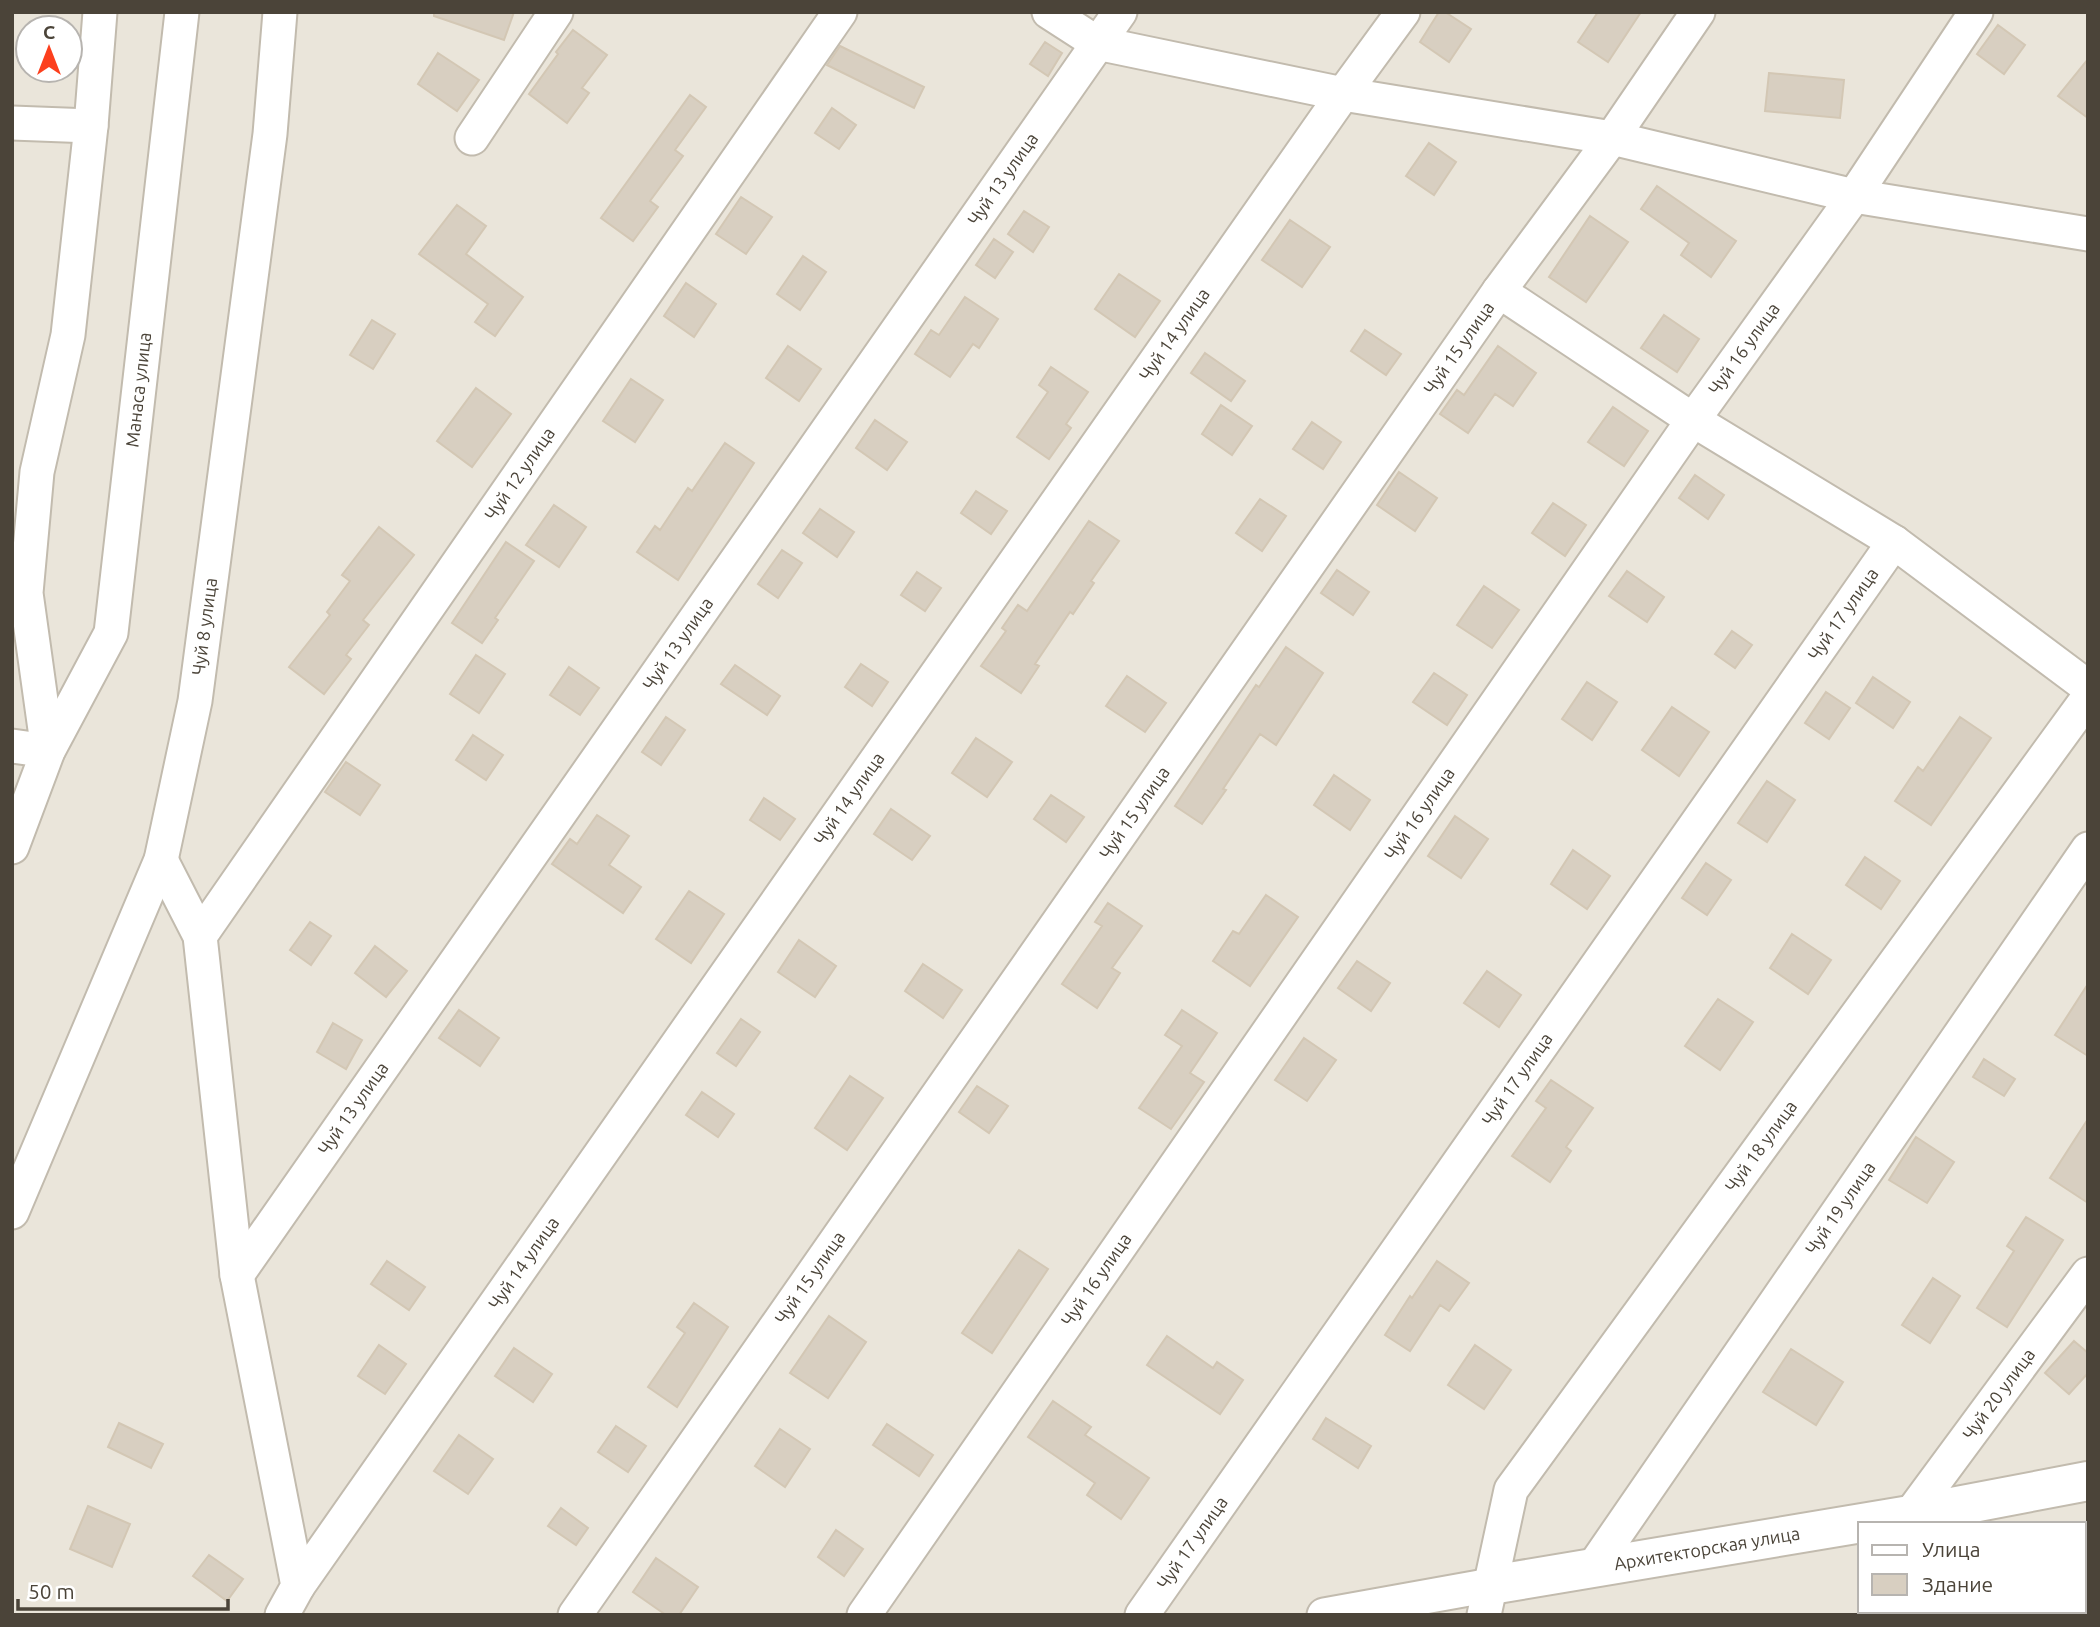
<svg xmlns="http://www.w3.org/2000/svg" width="2100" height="1627" viewBox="0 0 2100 1627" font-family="Ubuntu,sans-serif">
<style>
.residential{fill:#eae5da;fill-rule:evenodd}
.building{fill:#d8cfc1;stroke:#d3c7b4;stroke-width:2}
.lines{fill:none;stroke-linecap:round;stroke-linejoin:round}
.minor-casing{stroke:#c2bbae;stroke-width:37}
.tertiary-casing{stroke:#c2bbae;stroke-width:42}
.minor{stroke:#fff;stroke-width:33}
.tertiary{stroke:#fff;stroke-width:38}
.labels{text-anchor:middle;stroke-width:5;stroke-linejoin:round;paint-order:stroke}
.street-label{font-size:18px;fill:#4b4439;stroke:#fff}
</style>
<rect width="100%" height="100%" fill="#f6f3ec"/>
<path class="residential" d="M 12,12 L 2088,12 L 2088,1615 L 12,1615 ZM 28,28 L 70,28 L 70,70 L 28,70 ZM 1860,1524 L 2084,1524 L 2084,1611 L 1860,1611 Z"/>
<path class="building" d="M 434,12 L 514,12 L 504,40 L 434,16 Z
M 1439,12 L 1445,12 L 1471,29 L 1449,62 L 1420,42 Z
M 1598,12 L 1641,12 L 1608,62 L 1578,42 Z
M 1998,25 L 2025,45 L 2004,74 L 1977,54 Z
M 573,30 L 607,55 L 582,88 L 589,93 L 567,123 L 529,94 L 558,54 L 556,52 Z
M 1045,42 L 1062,53 L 1048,76 L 1030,64 Z
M 840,46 L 924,87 L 914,108 L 827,65 Z
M 438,53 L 479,80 L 457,111 L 418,84 Z
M 2088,59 L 2088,118 L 2058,96 Z
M 1769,73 L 1844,80 L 1840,118 L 1765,111 Z
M 690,95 L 706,107 L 675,150 L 683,156 L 650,201 L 658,207 L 633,241 L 601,218 Z
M 832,108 L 856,125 L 839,149 L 815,133 Z
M 1429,143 L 1456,162 L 1434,195 L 1406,176 Z
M 1657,186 L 1736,241 L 1711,277 L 1681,255 L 1689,243 L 1641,209 Z
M 741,197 L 772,217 L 746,254 L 716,234 Z
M 457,205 L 486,226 L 466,254 L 523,297 L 495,336 L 475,322 L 488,304 L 419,254 Z
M 1024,211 L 1049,227 L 1033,252 L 1008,234 Z
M 1590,216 L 1628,242 L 1586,302 L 1549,277 Z
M 1290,220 L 1330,247 L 1302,287 L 1262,260 Z
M 994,239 L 1013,252 L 995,278 L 976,265 Z
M 803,256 L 826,272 L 800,310 L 777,294 Z
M 1119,274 L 1160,301 L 1135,337 L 1095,309 Z
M 686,283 L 716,304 L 694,337 L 664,316 Z
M 965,297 L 998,319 L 979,348 L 973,344 L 950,377 L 915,354 L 931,330 L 939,335 Z
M 1664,315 L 1699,339 L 1677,372 L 1641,348 Z
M 372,320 L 395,334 L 373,369 L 350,355 Z
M 1365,330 L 1401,354 L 1386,375 L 1351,351 Z
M 788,346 L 821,369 L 799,401 L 766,378 Z
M 1498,346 L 1536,373 L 1513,406 L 1495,394 L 1468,433 L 1440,414 L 1457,390 L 1464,395 Z
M 1205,353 L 1245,381 L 1231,401 L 1191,373 Z
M 1051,367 L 1088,392 L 1066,424 L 1071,428 L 1049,459 L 1017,437 L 1048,392 L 1039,385 Z
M 631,379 L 663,400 L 635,442 L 603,421 Z
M 476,388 L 511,414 L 472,467 L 437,441 Z
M 1221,405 L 1252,426 L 1232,455 L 1202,434 Z
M 1613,407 L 1648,431 L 1624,466 L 1588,442 Z
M 875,420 L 907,442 L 887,470 L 856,448 Z
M 1312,422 L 1341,442 L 1323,469 L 1293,449 Z
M 725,443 L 754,463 L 678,580 L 637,552 L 655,526 L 660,530 L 688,488 L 692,491 Z
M 1399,472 L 1437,498 L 1415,531 L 1377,505 Z
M 1695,475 L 1724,495 L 1708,519 L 1679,498 Z
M 976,491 L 1007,511 L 991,534 L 961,513 Z
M 1260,499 L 1286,516 L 1262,551 L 1236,533 Z
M 1553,503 L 1586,525 L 1565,556 L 1532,533 Z
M 554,505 L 586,527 L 559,567 L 526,545 Z
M 820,509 L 854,532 L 837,557 L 803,533 Z
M 1089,521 L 1119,541 L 1091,581 L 1094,583 L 1073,614 L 1070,612 L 1035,664 L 1039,666 L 1021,693 L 981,666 L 1006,631 L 1002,628 L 1018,605 L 1027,611 Z
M 379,527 L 414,555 L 363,620 L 369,625 L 346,655 L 351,659 L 324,694 L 289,667 L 330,615 L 327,612 L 350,581 L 342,575 Z
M 506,542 L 534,561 L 495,618 L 498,620 L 482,643 L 452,623 Z
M 782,550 L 802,563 L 778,598 L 758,584 Z
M 1337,570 L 1369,592 L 1353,615 L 1321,593 Z
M 1627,571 L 1664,597 L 1647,622 L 1609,596 Z
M 917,572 L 941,588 L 925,611 L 901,595 Z
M 1484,586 L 1519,610 L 1492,648 L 1457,625 Z
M 1732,631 L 1752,645 L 1735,668 L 1715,654 Z
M 1286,647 L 1323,673 L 1276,745 L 1260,734 L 1223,789 L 1226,790 L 1202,824 L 1175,806 L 1256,685 L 1259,687 Z
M 476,655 L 505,674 L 479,713 L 450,694 Z
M 861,664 L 888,682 L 872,706 L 845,687 Z
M 735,665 L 780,696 L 767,715 L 721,684 Z
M 569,667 L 599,688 L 580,715 L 550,695 Z
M 1434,673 L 1467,695 L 1447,725 L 1413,702 Z
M 1127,676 L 1166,703 L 1145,732 L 1106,706 Z
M 1873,677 L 1910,702 L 1893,728 L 1856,703 Z
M 1587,682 L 1617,702 L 1592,740 L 1562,719 Z
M 1826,692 L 1850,708 L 1829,739 L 1805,723 Z
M 1672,707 L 1709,732 L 1679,776 L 1642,750 Z
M 666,717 L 685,730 L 661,765 L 642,752 Z
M 1960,717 L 1991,738 L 1931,825 L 1895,801 L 1918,767 L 1923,771 Z
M 473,735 L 503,755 L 486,780 L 456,760 Z
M 976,738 L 1012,762 L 987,797 L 952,773 Z
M 346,762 L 380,785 L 360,815 L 325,792 Z
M 1334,775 L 1370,800 L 1350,830 L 1314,805 Z
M 1767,781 L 1795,800 L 1767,842 L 1738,823 Z
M 1051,795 L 1084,817 L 1066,842 L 1034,819 Z
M 764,798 L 795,819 L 780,840 L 750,820 Z
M 891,809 L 930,836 L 912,860 L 874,834 Z
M 597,815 L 629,836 L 609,865 L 641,887 L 623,913 L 552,864 L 570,839 L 577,844 Z
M 1455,816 L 1488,839 L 1461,878 L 1428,856 Z
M 1573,850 L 1610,876 L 1587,909 L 1551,884 Z
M 1865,857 L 1900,881 L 1881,909 L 1846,885 Z
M 1706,863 L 1731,880 L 1707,915 L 1682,898 Z
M 689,891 L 724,914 L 691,963 L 656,939 Z
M 1266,895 L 1298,917 L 1250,986 L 1213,961 L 1233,931 L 1239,934 Z
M 1108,903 L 1142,926 L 1112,968 L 1120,973 L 1097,1008 L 1062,984 L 1102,926 L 1095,922 Z
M 310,922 L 331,936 L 311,965 L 290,950 Z
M 1792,934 L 1831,960 L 1808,994 L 1770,968 Z
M 799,940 L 836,966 L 815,997 L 778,972 Z
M 375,946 L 407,971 L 386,997 L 355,973 Z
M 1357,961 L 1390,983 L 1371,1011 L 1338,988 Z
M 923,964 L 962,990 L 943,1018 L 905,991 Z
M 1487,971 L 1521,995 L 1499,1027 L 1464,1003 Z
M 2088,984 L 2088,1056 L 2055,1035 Z
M 1718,999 L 1753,1022 L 1720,1070 L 1685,1046 Z
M 459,1010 L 499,1038 L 480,1066 L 439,1038 Z
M 1182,1010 L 1217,1033 L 1190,1073 L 1204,1082 L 1171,1129 L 1139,1108 L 1182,1046 L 1165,1035 Z
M 741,1019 L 760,1032 L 736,1066 L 717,1053 Z
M 333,1023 L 362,1040 L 346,1069 L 317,1052 Z
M 1304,1038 L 1336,1060 L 1307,1101 L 1275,1080 Z
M 1984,1059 L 2015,1079 L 2004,1096 L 1973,1077 Z
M 850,1076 L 883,1098 L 847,1150 L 815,1128 Z
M 1551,1080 L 1593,1108 L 1566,1147 L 1571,1151 L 1550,1182 L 1512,1156 L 1546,1108 L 1536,1101 Z
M 977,1086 L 1008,1106 L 989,1133 L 959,1112 Z
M 702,1092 L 734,1114 L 718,1137 L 686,1115 Z
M 2088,1119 L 2088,1203 L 2050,1178 Z
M 1916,1137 L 1954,1162 L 1927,1203 L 1889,1180 Z
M 2026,1217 L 2063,1240 L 2007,1327 L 1977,1308 L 2014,1251 L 2007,1246 Z
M 1019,1250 L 1048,1269 L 992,1353 L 962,1333 Z
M 387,1261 L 425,1287 L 409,1310 L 371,1284 Z
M 1437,1261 L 1469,1283 L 1449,1311 L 1440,1305 L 1410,1351 L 1385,1335 L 1410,1296 L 1412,1298 Z
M 1933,1278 L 1960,1296 L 1930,1343 L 1902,1325 Z
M 694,1303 L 728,1327 L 677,1407 L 648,1387 L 685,1333 L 677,1327 Z
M 829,1316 L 866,1342 L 828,1398 L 790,1373 Z
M 1167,1336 L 1213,1368 L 1217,1362 L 1243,1380 L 1220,1414 L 1147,1365 Z
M 2074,1341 L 2088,1353 L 2088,1373 L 2069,1394 L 2045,1373 Z
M 379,1345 L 406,1364 L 385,1394 L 358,1376 Z
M 1475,1345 L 1511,1370 L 1484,1409 L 1448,1385 Z
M 514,1348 L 552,1374 L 533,1402 L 495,1376 Z
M 1791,1349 L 1843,1382 L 1816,1425 L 1763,1392 Z
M 1053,1401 L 1091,1427 L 1085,1435 L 1149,1478 L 1121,1519 L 1087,1495 L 1095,1483 L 1028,1437 Z
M 1326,1418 L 1371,1446 L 1358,1468 L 1313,1439 Z
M 119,1423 L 163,1444 L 151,1468 L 108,1447 Z
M 887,1424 L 933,1455 L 919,1476 L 873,1445 Z
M 616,1426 L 646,1446 L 628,1472 L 598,1452 Z
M 780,1429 L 810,1449 L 785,1487 L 755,1466 Z
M 459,1435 L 493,1459 L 468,1494 L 434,1471 Z
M 88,1506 L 130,1524 L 112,1567 L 70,1549 Z
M 561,1508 L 588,1528 L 576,1545 L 548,1526 Z
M 836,1530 L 863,1549 L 844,1576 L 818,1557 Z
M 209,1555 L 243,1579 L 227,1601 L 193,1576 Z
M 656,1558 L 698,1587 L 679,1615 L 666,1615 L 633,1592 Z"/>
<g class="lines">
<g class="minor-casing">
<g id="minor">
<path d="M 1049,12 L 1097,43 L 1343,94 L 1612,138 L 1854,196 L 2088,234"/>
<path d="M 12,123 L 91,126"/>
<path d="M 472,138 L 556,12"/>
<path d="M 1499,291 L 1693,420 L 1894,542 L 2088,687"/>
<path d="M 12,746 L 48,751 L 26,593 L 37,472 L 68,335 L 91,126 L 100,12"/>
<path id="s1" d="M 12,847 L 48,751 L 111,633 L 182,12"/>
<path d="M 161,860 L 200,936 L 237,1275 L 298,1586 L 282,1615"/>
<path id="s2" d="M 200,936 L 840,12"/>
<path id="s3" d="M 12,1212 L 161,860 L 195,701 L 270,134 L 280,12"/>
<path id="s4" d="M 237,1275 L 1120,12"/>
<path id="s5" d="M 1910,1515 L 2088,1274"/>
<path id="s6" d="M 1592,1569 L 2088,849"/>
<path id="s7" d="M 298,1586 L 1343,94 L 1403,12"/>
<path id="s8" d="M 575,1615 L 1499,291 L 1612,138 L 1698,12"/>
<path id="s9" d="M 864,1615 L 1693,420 L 1854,196 L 1976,12"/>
<path id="s10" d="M 1142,1615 L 1894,542"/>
<path d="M 1324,1615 L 1491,1585"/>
<path id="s11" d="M 1484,1615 L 1511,1490 L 2088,698"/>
</g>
</g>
<g class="tertiary-casing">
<g id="tertiary">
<path id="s12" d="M 1491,1585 L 1910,1515 L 2088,1481"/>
</g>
</g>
<use href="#minor" class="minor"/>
<use href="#tertiary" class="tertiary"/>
</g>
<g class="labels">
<g class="street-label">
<text dy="6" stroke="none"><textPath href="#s4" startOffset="1337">Чуй 13 улица</textPath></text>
<text dy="6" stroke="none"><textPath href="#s7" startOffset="1528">Чуй 14 улица</textPath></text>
<text dy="6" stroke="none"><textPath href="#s8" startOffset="1545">Чуй 15 улица</textPath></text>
<text dy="6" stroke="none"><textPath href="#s9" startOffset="1542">Чуй 16 улица</textPath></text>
<text dy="6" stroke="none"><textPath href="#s1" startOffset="481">Манаса улица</textPath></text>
<text dy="6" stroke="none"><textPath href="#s2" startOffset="562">Чуй 12 улица</textPath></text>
<text dy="6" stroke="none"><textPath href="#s10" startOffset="1222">Чуй 17 улица</textPath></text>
<text dy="6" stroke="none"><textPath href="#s3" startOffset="620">Чуй 8 улица</textPath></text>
<text dy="6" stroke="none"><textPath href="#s4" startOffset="770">Чуй 13 улица</textPath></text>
<text dy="6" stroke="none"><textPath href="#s7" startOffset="961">Чуй 14 улица</textPath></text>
<text dy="6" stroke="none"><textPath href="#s8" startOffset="978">Чуй 15 улица</textPath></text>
<text dy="6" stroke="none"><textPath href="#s9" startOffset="975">Чуй 16 улица</textPath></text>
<text dy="6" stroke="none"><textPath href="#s10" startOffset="654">Чуй 17 улица</textPath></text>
<text dy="6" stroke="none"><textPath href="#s4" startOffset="203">Чуй 13 улица</textPath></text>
<text dy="6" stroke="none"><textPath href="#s11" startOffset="553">Чуй 18 улица</textPath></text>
<text dy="6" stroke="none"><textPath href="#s6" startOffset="438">Чуй 19 улица</textPath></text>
<text dy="6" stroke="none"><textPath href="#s7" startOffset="394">Чуй 14 улица</textPath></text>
<text dy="6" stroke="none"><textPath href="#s8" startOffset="411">Чуй 15 улица</textPath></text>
<text dy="6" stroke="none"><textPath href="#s9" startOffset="408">Чуй 16 улица</textPath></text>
<text dy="6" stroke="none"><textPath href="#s5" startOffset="150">Чуй 20 улица</textPath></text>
<text dy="6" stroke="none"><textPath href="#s10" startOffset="88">Чуй 17 улица</textPath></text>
<text dy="6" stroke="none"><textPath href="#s12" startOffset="219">Архитекторская улица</textPath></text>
</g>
</g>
<rect width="2100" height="1627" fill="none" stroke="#4b4439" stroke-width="28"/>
<rect x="1858" y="1522" width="228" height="91" fill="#ffffff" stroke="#b7b4b0" stroke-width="2"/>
<rect x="1872" y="1545" width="35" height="10" fill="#ffffff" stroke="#b7b4b0" stroke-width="2"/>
<text x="1922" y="1557" font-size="21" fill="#4b4439">Улица</text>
<rect x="1872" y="1574" width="35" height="21" fill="#d8cfc1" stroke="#b7b4b0" stroke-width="2"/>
<text x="1922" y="1592" font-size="21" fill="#4b4439">Здание</text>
<g transform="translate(49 49)"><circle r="33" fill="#ffffff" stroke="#b7b4b0" stroke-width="2"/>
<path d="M0-5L12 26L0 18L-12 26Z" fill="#fc3f1d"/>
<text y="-10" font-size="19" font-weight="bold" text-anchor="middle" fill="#4b4439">С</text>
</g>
<path d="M18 1599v10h210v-10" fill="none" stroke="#4b4439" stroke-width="3.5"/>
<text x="28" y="1599" font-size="21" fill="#4b4439" stroke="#ffffff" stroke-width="5" paint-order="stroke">50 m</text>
</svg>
